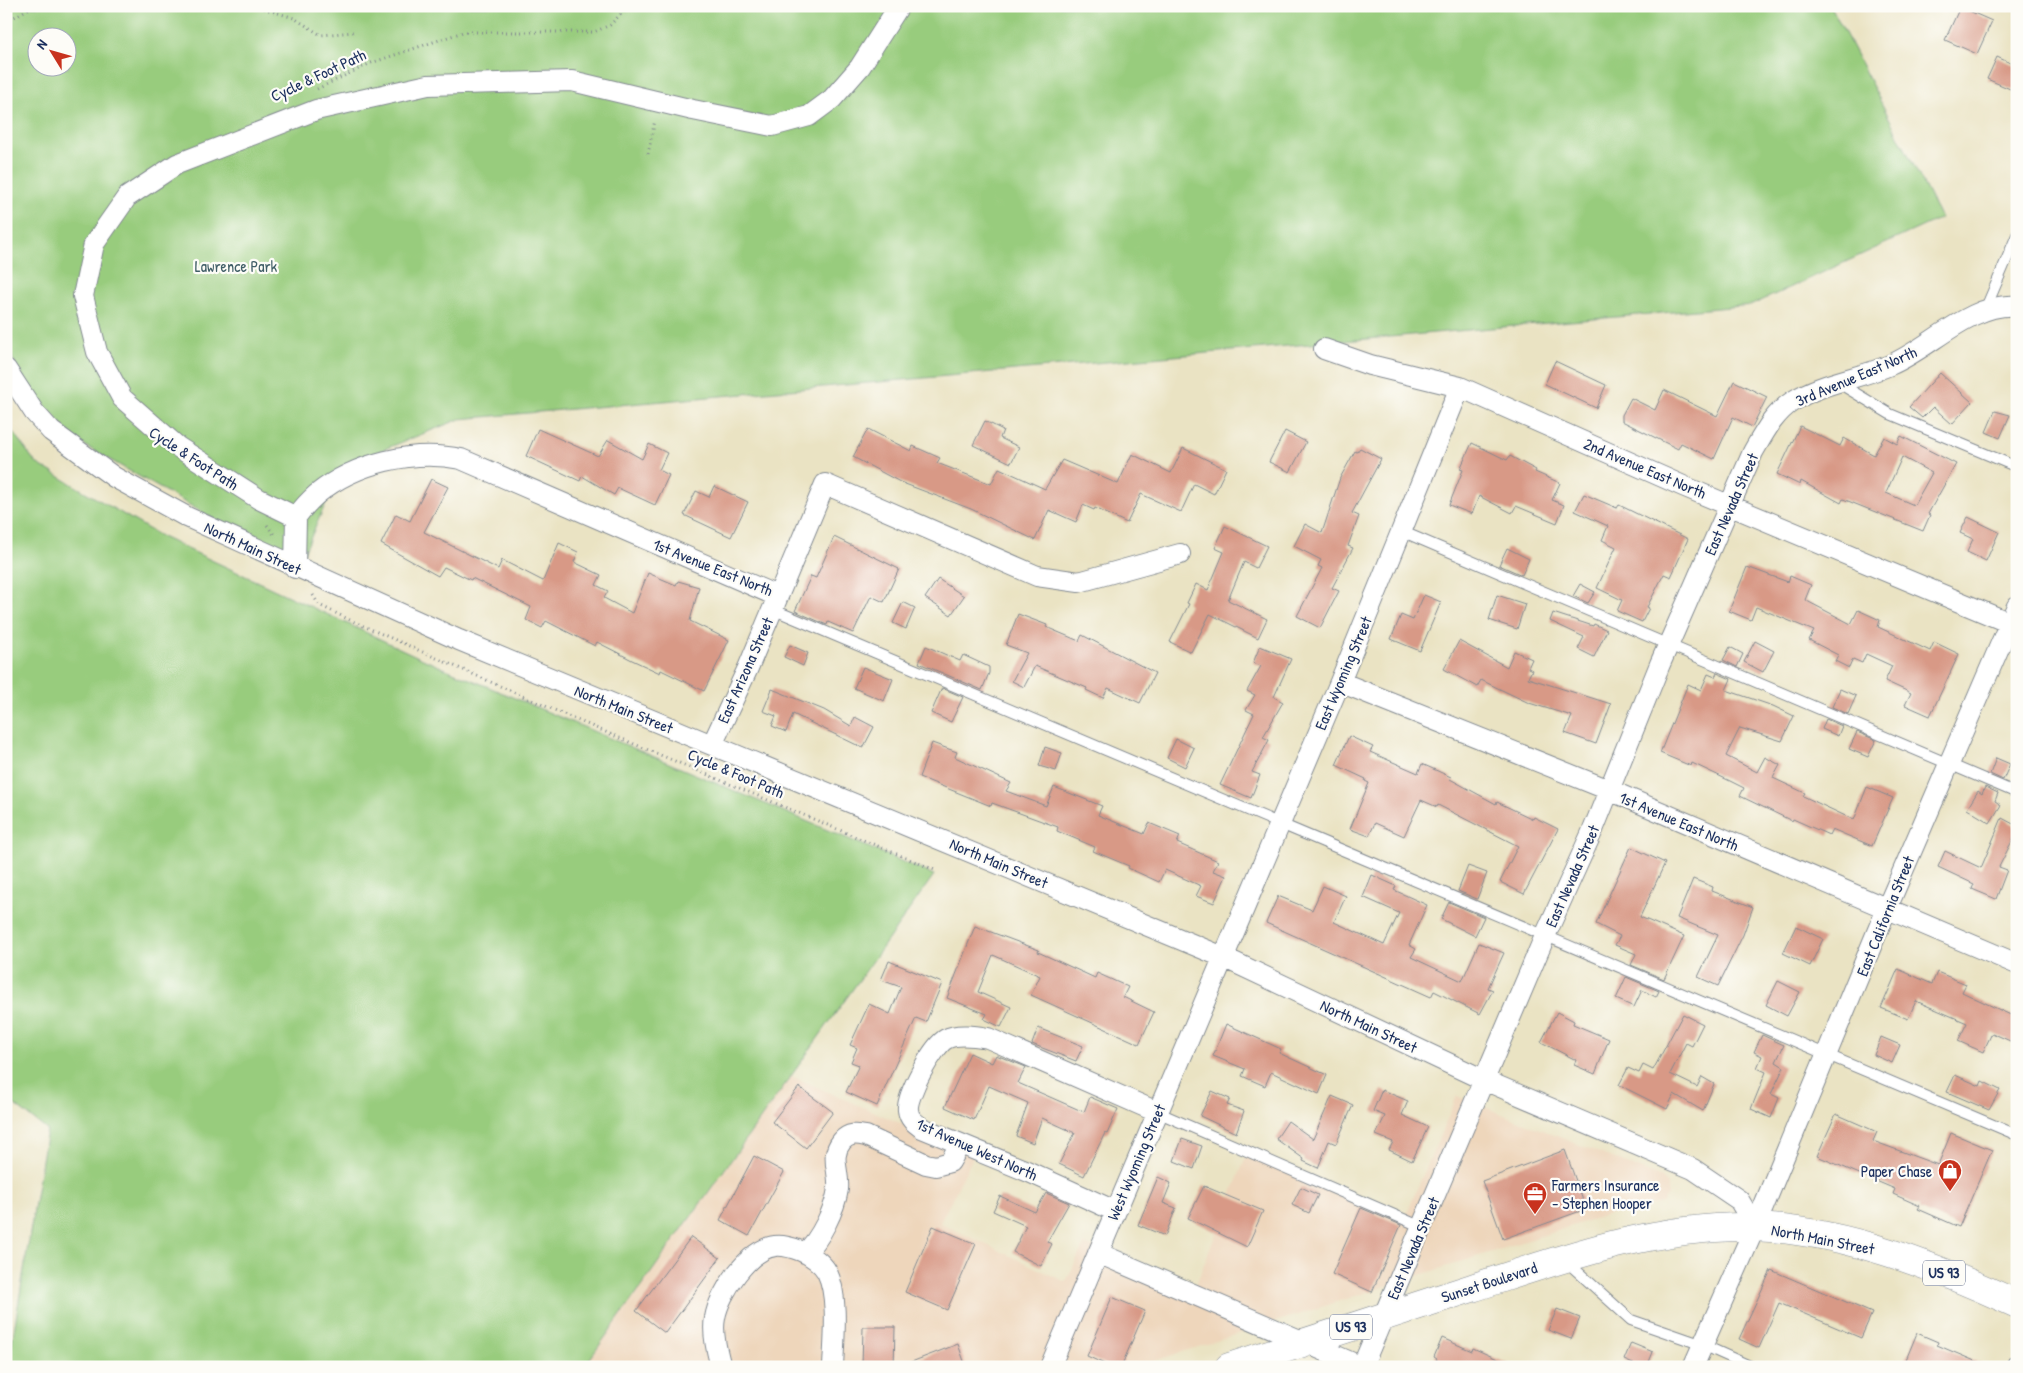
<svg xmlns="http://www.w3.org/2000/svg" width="2023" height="1373" viewBox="0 0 2023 1373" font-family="'Patrick Hand',sans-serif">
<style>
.built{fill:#eed6bb}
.green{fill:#98cc7d;stroke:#5a7e6e;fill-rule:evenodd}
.building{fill:#d89986;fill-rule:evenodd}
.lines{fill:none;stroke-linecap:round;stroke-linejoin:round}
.service-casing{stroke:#828990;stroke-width:12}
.minor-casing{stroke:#828990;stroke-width:22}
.primary-casing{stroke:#828990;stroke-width:29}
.path{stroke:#828990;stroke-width:3;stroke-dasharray:1 4;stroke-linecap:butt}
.service{stroke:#fff;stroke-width:10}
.minor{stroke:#fff;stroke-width:20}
.primary{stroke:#fff;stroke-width:28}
.labels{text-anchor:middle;stroke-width:4.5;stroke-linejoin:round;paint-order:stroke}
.shield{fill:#fdfcf7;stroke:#5f6c8c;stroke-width:1}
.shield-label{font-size:15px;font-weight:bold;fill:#1b2f5e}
.street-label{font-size:16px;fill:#1b2f5e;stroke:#fdfcf7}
.park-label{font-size:16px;fill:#405e67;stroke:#fdfcf7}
.poi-label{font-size:16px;fill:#1b2f5e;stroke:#fdfcf7;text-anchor:end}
</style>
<rect width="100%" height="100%" fill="#fdfcf7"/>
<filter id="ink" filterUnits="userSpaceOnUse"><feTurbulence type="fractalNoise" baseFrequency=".02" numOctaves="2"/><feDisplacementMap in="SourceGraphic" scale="10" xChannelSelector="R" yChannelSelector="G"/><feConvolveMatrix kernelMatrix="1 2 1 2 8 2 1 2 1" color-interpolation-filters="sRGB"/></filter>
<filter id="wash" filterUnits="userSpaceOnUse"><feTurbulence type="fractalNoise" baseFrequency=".0096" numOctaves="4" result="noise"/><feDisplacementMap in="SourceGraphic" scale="20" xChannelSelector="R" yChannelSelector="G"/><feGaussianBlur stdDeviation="1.12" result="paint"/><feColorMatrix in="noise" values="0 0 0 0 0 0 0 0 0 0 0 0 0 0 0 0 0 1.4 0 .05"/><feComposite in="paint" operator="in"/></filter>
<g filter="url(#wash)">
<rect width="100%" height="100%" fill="#eae3c3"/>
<path class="built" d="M 791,1076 L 974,1155 L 940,1223 L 1066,1282 L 1084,1244 L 1195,1287 L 1248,1152 L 1404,1219 L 1457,1096 L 1662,1178 L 1668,1185 L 1668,1195 L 1662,1203 L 1609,1214 L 1136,1367 L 584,1367 Z"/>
<path class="green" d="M 6,6 L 1831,6 L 1941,218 L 1752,305 L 460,419 L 342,466 L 300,562 L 260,545 L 75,440 L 27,385 L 6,347 ZM 38,38 L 68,38 L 68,68 L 38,68 Z
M 6,423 L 36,463 L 162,537 L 427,661 L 934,875 L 584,1367 L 8,1367 L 47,1130 L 6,1098 Z"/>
<g id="blocks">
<path class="building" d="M 1960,7 L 1992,21 L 1977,54 L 1945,40 Z
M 1997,57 L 2017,66 L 2017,92 L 1987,79 Z
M 1555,361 L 1606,385 L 1596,408 L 1545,384 Z
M 1940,373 L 1972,402 L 1952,424 L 1933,407 L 1922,418 L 1909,407 Z
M 1734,381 L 1767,397 L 1752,427 L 1733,417 L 1714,459 L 1681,443 L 1678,449 L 1622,421 L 1622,415 L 1631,398 L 1655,410 L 1664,390 L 1717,416 Z
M 1995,411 L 2010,415 L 2000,438 L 1986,432 Z
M 985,421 L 1003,430 L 1000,438 L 1019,447 L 1011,463 L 973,445 Z
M 1800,426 L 1840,446 L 1844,438 L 1874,455 L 1884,437 L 1897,444 L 1901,436 L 1956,464 L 1928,514 L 1930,515 L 1923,531 L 1843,499 L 1841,503 L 1801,481 L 1800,485 L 1777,474 ZM 1902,457 L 1932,473 L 1914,505 L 1886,493 Z
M 538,429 L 598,456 L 608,440 L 642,459 L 649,444 L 667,453 L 659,470 L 669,475 L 655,505 L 618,488 L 614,495 L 582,476 L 580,481 L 526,456 Z
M 868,429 L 911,451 L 913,446 L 940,458 L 937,463 L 991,484 L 999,468 L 1045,489 L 1062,460 L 1118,484 L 1132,454 L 1171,473 L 1183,448 L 1226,469 L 1214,494 L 1194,484 L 1181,512 L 1141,494 L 1127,523 L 1095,508 L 1094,510 L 1083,505 L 1076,522 L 1049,510 L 1035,540 L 971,509 L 900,482 L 853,457 Z
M 1285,431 L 1306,442 L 1290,472 L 1269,462 Z
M 1472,443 L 1507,460 L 1510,456 L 1536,470 L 1535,472 L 1560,483 L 1552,500 L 1564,505 L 1557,523 L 1516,506 L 1512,513 L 1479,496 L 1472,514 L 1449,505 L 1463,470 L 1460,469 Z
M 1360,448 L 1381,459 L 1352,513 L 1359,516 L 1348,546 L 1353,548 L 1332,588 L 1339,591 L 1320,628 L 1297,616 L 1322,568 L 1318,566 L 1321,560 L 1294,546 L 1305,524 L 1322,533 L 1340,478 L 1355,451 L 1357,452 Z
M 431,479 L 448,487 L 424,532 L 498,569 L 502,560 L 543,581 L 559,543 L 578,552 L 574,562 L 601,575 L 596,585 L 608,591 L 604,598 L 632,613 L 648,573 L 676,585 L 678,581 L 699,587 L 690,621 L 729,640 L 704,691 L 661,670 L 660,673 L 632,660 L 597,642 L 595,646 L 546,621 L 542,628 L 526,620 L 531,607 L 472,578 L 471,580 L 444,567 L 438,576 L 381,544 L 396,514 L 410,521 Z
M 714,486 L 748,502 L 731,537 L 684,515 L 696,491 L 709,497 Z
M 1584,494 L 1617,508 L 1619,505 L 1688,539 L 1671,577 L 1664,574 L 1647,607 L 1649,608 L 1642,622 L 1617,611 L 1622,600 L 1597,588 L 1616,547 L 1602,540 L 1608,526 L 1575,511 Z
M 1968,517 L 1999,532 L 1986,561 L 1967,552 L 1973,539 L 1960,533 Z
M 1225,526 L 1267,546 L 1256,568 L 1244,562 L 1228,600 L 1267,619 L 1258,638 L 1210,614 L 1191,652 L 1170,642 L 1189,604 L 1187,603 L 1196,584 L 1208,590 L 1224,552 L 1215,548 Z
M 834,537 L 899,569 L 884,602 L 871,596 L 853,633 L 828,622 L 827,625 L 795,611 L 811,576 L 816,578 Z
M 1507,548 L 1529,559 L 1522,575 L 1499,565 Z
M 1747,567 L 1788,582 L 1790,576 L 1811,585 L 1805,600 L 1851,624 L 1858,610 L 1880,620 L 1878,627 L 1930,651 L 1934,642 L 1959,654 L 1930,716 L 1905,705 L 1911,693 L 1885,681 L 1892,666 L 1866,654 L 1862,663 L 1853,659 L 1849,668 L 1835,661 L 1838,655 L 1809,640 L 1814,631 L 1756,607 L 1751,620 L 1729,611 Z
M 938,579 L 964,596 L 951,615 L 925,598 Z
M 1580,584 L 1595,592 L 1588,603 L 1573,596 Z
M 1424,595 L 1441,602 L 1420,651 L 1391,639 L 1401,615 L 1413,620 Z
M 1497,595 L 1525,604 L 1517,629 L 1489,620 Z
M 903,602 L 915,608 L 906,629 L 893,623 Z
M 1553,613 L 1593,626 L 1594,624 L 1607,630 L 1594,657 L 1578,649 L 1584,637 L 1550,621 Z
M 1018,614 L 1047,625 L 1046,627 L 1079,641 L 1082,635 L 1155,673 L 1140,703 L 1108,688 L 1103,698 L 1086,690 L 1087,688 L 1035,666 L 1024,687 L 1012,681 L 1027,653 L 1006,645 Z
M 1459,641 L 1507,667 L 1514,651 L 1532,659 L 1528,668 L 1532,670 L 1528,678 L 1611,704 L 1596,744 L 1565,733 L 1572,716 L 1529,703 L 1481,680 L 1477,687 L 1444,669 Z
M 1755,641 L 1774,651 L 1763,672 L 1744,662 Z
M 790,645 L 808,653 L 803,666 L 784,657 Z
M 926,646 L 960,661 L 963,655 L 989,667 L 989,673 L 982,690 L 919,663 Z
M 1260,646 L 1291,659 L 1274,697 L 1283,702 L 1263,737 L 1269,740 L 1252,772 L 1260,775 L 1251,798 L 1220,785 L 1254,714 L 1246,710 L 1255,695 L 1247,691 L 1261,666 L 1253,663 Z
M 1730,647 L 1743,654 L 1737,667 L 1723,660 Z
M 863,667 L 893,679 L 884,701 L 854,688 Z
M 1717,673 L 1731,679 L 1726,690 L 1773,706 L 1794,716 L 1782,741 L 1740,728 L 1726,756 L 1757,772 L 1765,757 L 1780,765 L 1773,778 L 1805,793 L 1803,796 L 1854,820 L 1867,787 L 1893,798 L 1872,846 L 1832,829 L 1829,835 L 1793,819 L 1792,821 L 1740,796 L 1744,788 L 1728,780 L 1692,763 L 1691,766 L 1660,753 L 1688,684 L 1701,690 L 1708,674 L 1715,677 Z
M 942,688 L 963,697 L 951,722 L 931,713 Z
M 772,689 L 824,710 L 851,726 L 855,717 L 874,727 L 863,748 L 793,714 L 786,732 L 772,726 L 776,716 L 763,711 Z
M 1840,689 L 1856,696 L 1848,714 L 1832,707 Z
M 1826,719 L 1842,726 L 1838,736 L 1822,729 Z
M 1857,732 L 1876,740 L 1868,757 L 1849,749 Z
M 1349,736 L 1373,747 L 1370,752 L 1418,773 L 1422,764 L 1451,777 L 1450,779 L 1496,804 L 1497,802 L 1533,819 L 1534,817 L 1558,829 L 1524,894 L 1500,882 L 1518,846 L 1438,805 L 1437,807 L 1421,800 L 1404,836 L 1375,823 L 1369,836 L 1350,829 L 1369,783 L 1365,781 L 1366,779 L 1336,765 Z
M 1176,739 L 1194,748 L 1185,767 L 1167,758 Z
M 932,743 L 957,752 L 955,757 L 1011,783 L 1006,791 L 1046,806 L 1054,787 L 1102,806 L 1098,815 L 1144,834 L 1149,823 L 1180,836 L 1177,843 L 1218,861 L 1213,871 L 1226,876 L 1214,903 L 1196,896 L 1201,886 L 1165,870 L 1159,882 L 1128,868 L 1129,866 L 1093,851 L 1095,847 L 1057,831 L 1058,827 L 992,803 L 991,806 L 919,777 Z
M 1045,747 L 1062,753 L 1056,771 L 1039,766 Z
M 1996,758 L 2010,764 L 2003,780 L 1990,774 Z
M 1985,787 L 1998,793 L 1995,801 L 2001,805 L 1990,823 L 1967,809 L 1978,791 L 1982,794 Z
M 2002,818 L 2017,826 L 2017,831 L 1999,867 L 2007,870 L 1996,899 L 1972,889 L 1974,884 L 1938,867 L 1945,851 L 1981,868 Z
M 1631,847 L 1665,863 L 1640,917 L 1684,936 L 1664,979 L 1631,965 L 1636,954 L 1615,945 L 1620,936 L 1596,924 Z
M 1468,866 L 1487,873 L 1477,899 L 1458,891 Z
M 1372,875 L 1396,886 L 1394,890 L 1427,905 L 1409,945 L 1416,949 L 1411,957 L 1462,981 L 1479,943 L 1504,953 L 1488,988 L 1493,990 L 1480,1014 L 1434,991 L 1431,997 L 1266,923 L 1278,896 L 1312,910 L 1323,886 L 1346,896 L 1334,922 L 1384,945 L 1399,913 L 1363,897 Z
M 1693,879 L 1713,887 L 1712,891 L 1753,907 L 1743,935 L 1718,986 L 1698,977 L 1718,935 L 1677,918 Z
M 1449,902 L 1484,917 L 1475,936 L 1441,919 Z
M 975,926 L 1039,950 L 1038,952 L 1095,978 L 1097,973 L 1128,987 L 1123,997 L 1154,1012 L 1139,1044 L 1031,995 L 1040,976 L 993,955 L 978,992 L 1011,1007 L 1001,1027 L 984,1019 L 987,1014 L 947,998 Z
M 1796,926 L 1823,939 L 1810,966 L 1783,953 Z
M 889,961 L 942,983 L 926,1022 L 916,1018 L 877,1106 L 846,1092 L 859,1065 L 851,1062 L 857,1048 L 850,1045 L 869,1004 L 890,1014 L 901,987 L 881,980 Z
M 1898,969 L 1932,984 L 1937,972 L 1966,984 L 1962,992 L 2017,1018 L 2017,1044 L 1992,1033 L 1983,1052 L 1958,1041 L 1967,1023 L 1916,1001 L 1908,1019 L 1881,1008 Z
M 1626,977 L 1659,991 L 1656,997 L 1642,990 L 1634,1007 L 1616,999 Z
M 1778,981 L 1800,992 L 1787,1016 L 1766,1005 Z
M 1557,1012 L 1574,1021 L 1573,1024 L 1609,1039 L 1595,1074 L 1574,1065 L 1576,1060 L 1541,1042 Z
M 1683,1014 L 1703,1024 L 1692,1046 L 1686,1043 L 1670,1074 L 1697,1087 L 1702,1077 L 1714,1084 L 1703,1111 L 1674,1094 L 1667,1109 L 1619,1085 L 1628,1068 L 1639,1073 L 1643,1065 L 1653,1070 Z
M 1226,1024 L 1281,1049 L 1279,1053 L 1327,1075 L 1319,1094 L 1271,1072 L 1265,1086 L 1242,1076 L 1245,1069 L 1213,1056 Z
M 1038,1028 L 1083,1046 L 1076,1061 L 1032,1044 Z
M 1762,1035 L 1784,1045 L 1776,1062 L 1784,1067 L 1771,1094 L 1779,1098 L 1771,1118 L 1751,1109 L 1766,1072 L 1757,1068 L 1762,1056 L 1754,1052 Z
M 1881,1037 L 1900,1045 L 1892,1063 L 1874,1055 Z
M 970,1053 L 992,1063 L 996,1055 L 1026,1067 L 1018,1083 L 1084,1112 L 1090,1097 L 1118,1109 L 1107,1134 L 1105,1133 L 1084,1176 L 1059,1164 L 1075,1133 L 1042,1118 L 1033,1143 L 1016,1136 L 1028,1103 L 989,1086 L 974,1120 L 945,1107 Z
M 1955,1075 L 1980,1086 L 1982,1081 L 2000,1090 L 1989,1110 L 1947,1092 Z
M 799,1087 L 833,1112 L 806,1148 L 772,1122 Z
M 1382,1090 L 1408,1101 L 1402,1115 L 1428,1127 L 1412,1161 L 1389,1150 L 1393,1142 L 1376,1135 L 1385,1116 L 1373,1111 Z
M 1212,1091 L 1230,1099 L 1227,1105 L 1244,1111 L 1236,1133 L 1200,1116 Z
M 1332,1096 L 1353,1105 L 1336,1144 L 1329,1141 L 1318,1168 L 1303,1161 L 1304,1159 L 1276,1139 L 1288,1121 L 1313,1139 Z
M 1836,1114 L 1877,1132 L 1873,1141 L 1938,1165 L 1951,1133 L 1992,1150 L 1959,1227 L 1918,1209 L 1920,1206 L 1893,1194 L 1895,1189 L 1817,1156 Z
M 1182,1139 L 1202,1146 L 1194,1169 L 1174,1161 Z
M 1565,1150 L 1586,1209 L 1503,1239 L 1482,1181 Z
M 754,1156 L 784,1172 L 749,1236 L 720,1220 Z
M 1158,1177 L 1171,1183 L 1163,1203 L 1176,1208 L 1165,1236 L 1138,1225 Z
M 1204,1186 L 1263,1211 L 1247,1247 L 1188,1218 Z
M 1301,1187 L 1318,1195 L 1309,1213 L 1292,1205 Z
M 1046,1193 L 1069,1203 L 1047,1242 L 1052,1244 L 1041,1266 L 1013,1252 L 1026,1226 L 993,1211 L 1000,1196 L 1035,1212 Z
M 1361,1208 L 1401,1225 L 1372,1292 L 1332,1274 Z
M 933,1226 L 976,1244 L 947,1310 L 905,1292 Z
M 691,1237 L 720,1258 L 665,1333 L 636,1311 Z
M 1771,1270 L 1872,1313 L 1861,1338 L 1779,1303 L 1759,1348 L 1739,1339 Z
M 1112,1297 L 1145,1311 L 1121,1367 L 1111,1367 L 1087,1356 Z
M 1557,1309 L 1580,1318 L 1571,1339 L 1548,1330 Z
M 863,1327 L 895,1327 L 894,1367 L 862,1367 Z
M 1917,1333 L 1938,1342 L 1937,1345 L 1989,1367 L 1903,1367 Z
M 1442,1338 L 1472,1351 L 1473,1348 L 1515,1367 L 1449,1367 L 1436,1362 L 1437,1359 L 1434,1357 Z
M 1631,1343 L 1653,1352 L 1647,1367 L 1640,1367 L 1624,1360 Z
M 958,1344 L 966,1367 L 901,1367 L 901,1366 Z"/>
</g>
</g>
<g filter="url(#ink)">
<use href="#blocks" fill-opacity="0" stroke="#828990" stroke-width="1"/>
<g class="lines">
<g class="service-casing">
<path id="service" d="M 1985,310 L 2017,235
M 1837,382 L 1890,414 L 2017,467
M 1401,531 L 2017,793
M 772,609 L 2017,1135
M 1157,1112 L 1422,1227
M 1566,1261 L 1631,1320 L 1703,1345 L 1752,1367"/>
</g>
<g class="minor-casing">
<path id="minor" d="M 1324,349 L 1370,365 L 1460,387 L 1683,486 L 2017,626
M 6,369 L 34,412 L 51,431 L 114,477 L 187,517 L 459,640 L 1223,957 L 1484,1080 L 1693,1169 L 1739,1200 L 1755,1227
M 296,517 L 259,499 L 178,447 L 122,398 L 97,352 L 83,296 L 94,244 L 127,197 L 177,164 L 316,110 L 428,85 L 572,81 L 693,110 L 772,126 L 809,116 L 832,99 L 860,67 L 899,6
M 295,568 L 296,517 C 302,509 309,501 317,494 C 355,463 413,449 461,459 L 777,596
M 1340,682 L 1609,790 L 2017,964
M 712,745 L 748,668 L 825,484 L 1037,576 L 1079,582 L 1180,554
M 1115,1211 L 1029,1172 L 922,1128 C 915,1123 909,1119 908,1110 C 906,1096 933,1046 946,1039 C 957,1033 976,1036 988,1038 L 1157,1112
M 805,1253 C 820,1240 835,1209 838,1189 C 840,1171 829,1157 842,1141 C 849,1133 856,1134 866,1136 L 926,1164 L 936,1166 L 950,1162 L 960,1144
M 1098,1253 L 1362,1367
M 721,1367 C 717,1352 712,1333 715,1318 C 719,1293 749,1249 775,1246 C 784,1245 793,1248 801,1251 C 811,1255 822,1263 827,1272 C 839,1296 834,1341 833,1367
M 1050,1367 L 1340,682 L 1460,387
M 1362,1367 L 1545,936 L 1593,830 L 1660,664 L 1753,452 C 1764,433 1774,413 1793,401 C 1823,382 1858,379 1890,365 C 1931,348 1970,302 2017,306
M 1693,1367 L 1755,1227 L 1887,908 L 2017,606
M 2016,1367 L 2017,1365"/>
</g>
<g class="primary-casing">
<path id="primary" d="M 1229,1367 C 1310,1340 1391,1314 1472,1288 C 1564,1258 1655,1225 1753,1227 C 1845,1230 1934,1266 2017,1304"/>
</g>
<path class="path" d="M 259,7 L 294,18 L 321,35 L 353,32
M 6,22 L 33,6
M 317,89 L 371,63 L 463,32 L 594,32 L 610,25 L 629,6
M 648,154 L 655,120
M 267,525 L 275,536
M 313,595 L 319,605 L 350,620 L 584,723 L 935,870"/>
<use href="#service" class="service"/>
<use href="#minor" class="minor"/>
<use href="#primary" class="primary"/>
</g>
</g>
<defs>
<g id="shop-pin" transform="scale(1.25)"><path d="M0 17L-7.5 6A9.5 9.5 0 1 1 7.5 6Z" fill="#c8321e" stroke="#fdfcf7"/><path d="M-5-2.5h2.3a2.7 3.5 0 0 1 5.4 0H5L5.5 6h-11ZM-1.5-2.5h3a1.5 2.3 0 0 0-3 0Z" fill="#fff"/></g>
<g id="office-pin" transform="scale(1.25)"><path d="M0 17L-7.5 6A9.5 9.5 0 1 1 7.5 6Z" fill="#c8321e" stroke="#fdfcf7"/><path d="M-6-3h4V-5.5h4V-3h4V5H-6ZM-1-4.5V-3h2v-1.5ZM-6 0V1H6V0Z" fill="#fff"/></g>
</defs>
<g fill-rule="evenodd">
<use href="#shop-pin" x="1950" y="1171"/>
<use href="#office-pin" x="1535" y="1194"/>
</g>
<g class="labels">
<g class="shield">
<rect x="1923" y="1260.5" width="42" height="25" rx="4"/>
<rect x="1330" y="1314.5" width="42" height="25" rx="4"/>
</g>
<g class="shield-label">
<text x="1944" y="1278">US 93</text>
<text x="1351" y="1332">US 93</text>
</g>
<g class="street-label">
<text transform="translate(318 75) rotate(-25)" y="6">Cycle &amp; Foot Path</text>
<text transform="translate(1856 376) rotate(-23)" y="6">3rd Avenue East North</text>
<text transform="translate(194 458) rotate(33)" y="6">Cycle &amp; Foot Path</text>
<text transform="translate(1645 468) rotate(23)" y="6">2nd Avenue East North</text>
<text transform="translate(1731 504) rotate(-66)" y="6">East Nevada Street</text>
<text transform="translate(253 548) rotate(25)" y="6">North Main Street</text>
<text transform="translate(713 567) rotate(22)" y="6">1st Avenue East North</text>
<text transform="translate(745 670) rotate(-66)" y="6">East Arizona Street</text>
<text transform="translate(1343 673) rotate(-67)" y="6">East Wyoming Street</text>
<text transform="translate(624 709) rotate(22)" y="6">North Main Street</text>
<text transform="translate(736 773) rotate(23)" y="6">Cycle &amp; Foot Path</text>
<text transform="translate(1679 821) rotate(23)" y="6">1st Avenue East North</text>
<text transform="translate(999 863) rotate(23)" y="6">North Main Street</text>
<text transform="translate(1572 876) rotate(-66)" y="6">East Nevada Street</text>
<text transform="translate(1885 916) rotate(-68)" y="6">East California Street</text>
<text transform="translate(1369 1026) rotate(25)" y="6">North Main Street</text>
<text transform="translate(977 1149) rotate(24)" y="6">1st Avenue West North</text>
<text transform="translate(1136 1162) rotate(-67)" y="6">West Wyoming Street</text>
<text transform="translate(1823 1239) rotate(11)" y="6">North Main Street</text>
<text transform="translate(1413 1248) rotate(-67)" y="6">East Nevada Street</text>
<text transform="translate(1489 1282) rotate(-18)" y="6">Sunset Boulevard</text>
</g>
<g class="park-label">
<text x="236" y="272">Lawrence Park</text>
</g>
<g class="poi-label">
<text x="1932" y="1177">Paper Chase</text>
<text x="1552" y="1191" text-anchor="start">Farmers Insurance<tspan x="1552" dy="18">- Stephen Hooper</tspan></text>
</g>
</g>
<rect width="2023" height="1373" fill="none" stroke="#fdfcf7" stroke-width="25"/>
<g transform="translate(52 52) rotate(307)"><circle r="24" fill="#fdfcf7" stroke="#a3aaba"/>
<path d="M0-4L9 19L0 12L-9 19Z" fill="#c8321e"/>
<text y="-8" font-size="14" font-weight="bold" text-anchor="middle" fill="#1b2f5e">N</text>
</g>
</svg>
